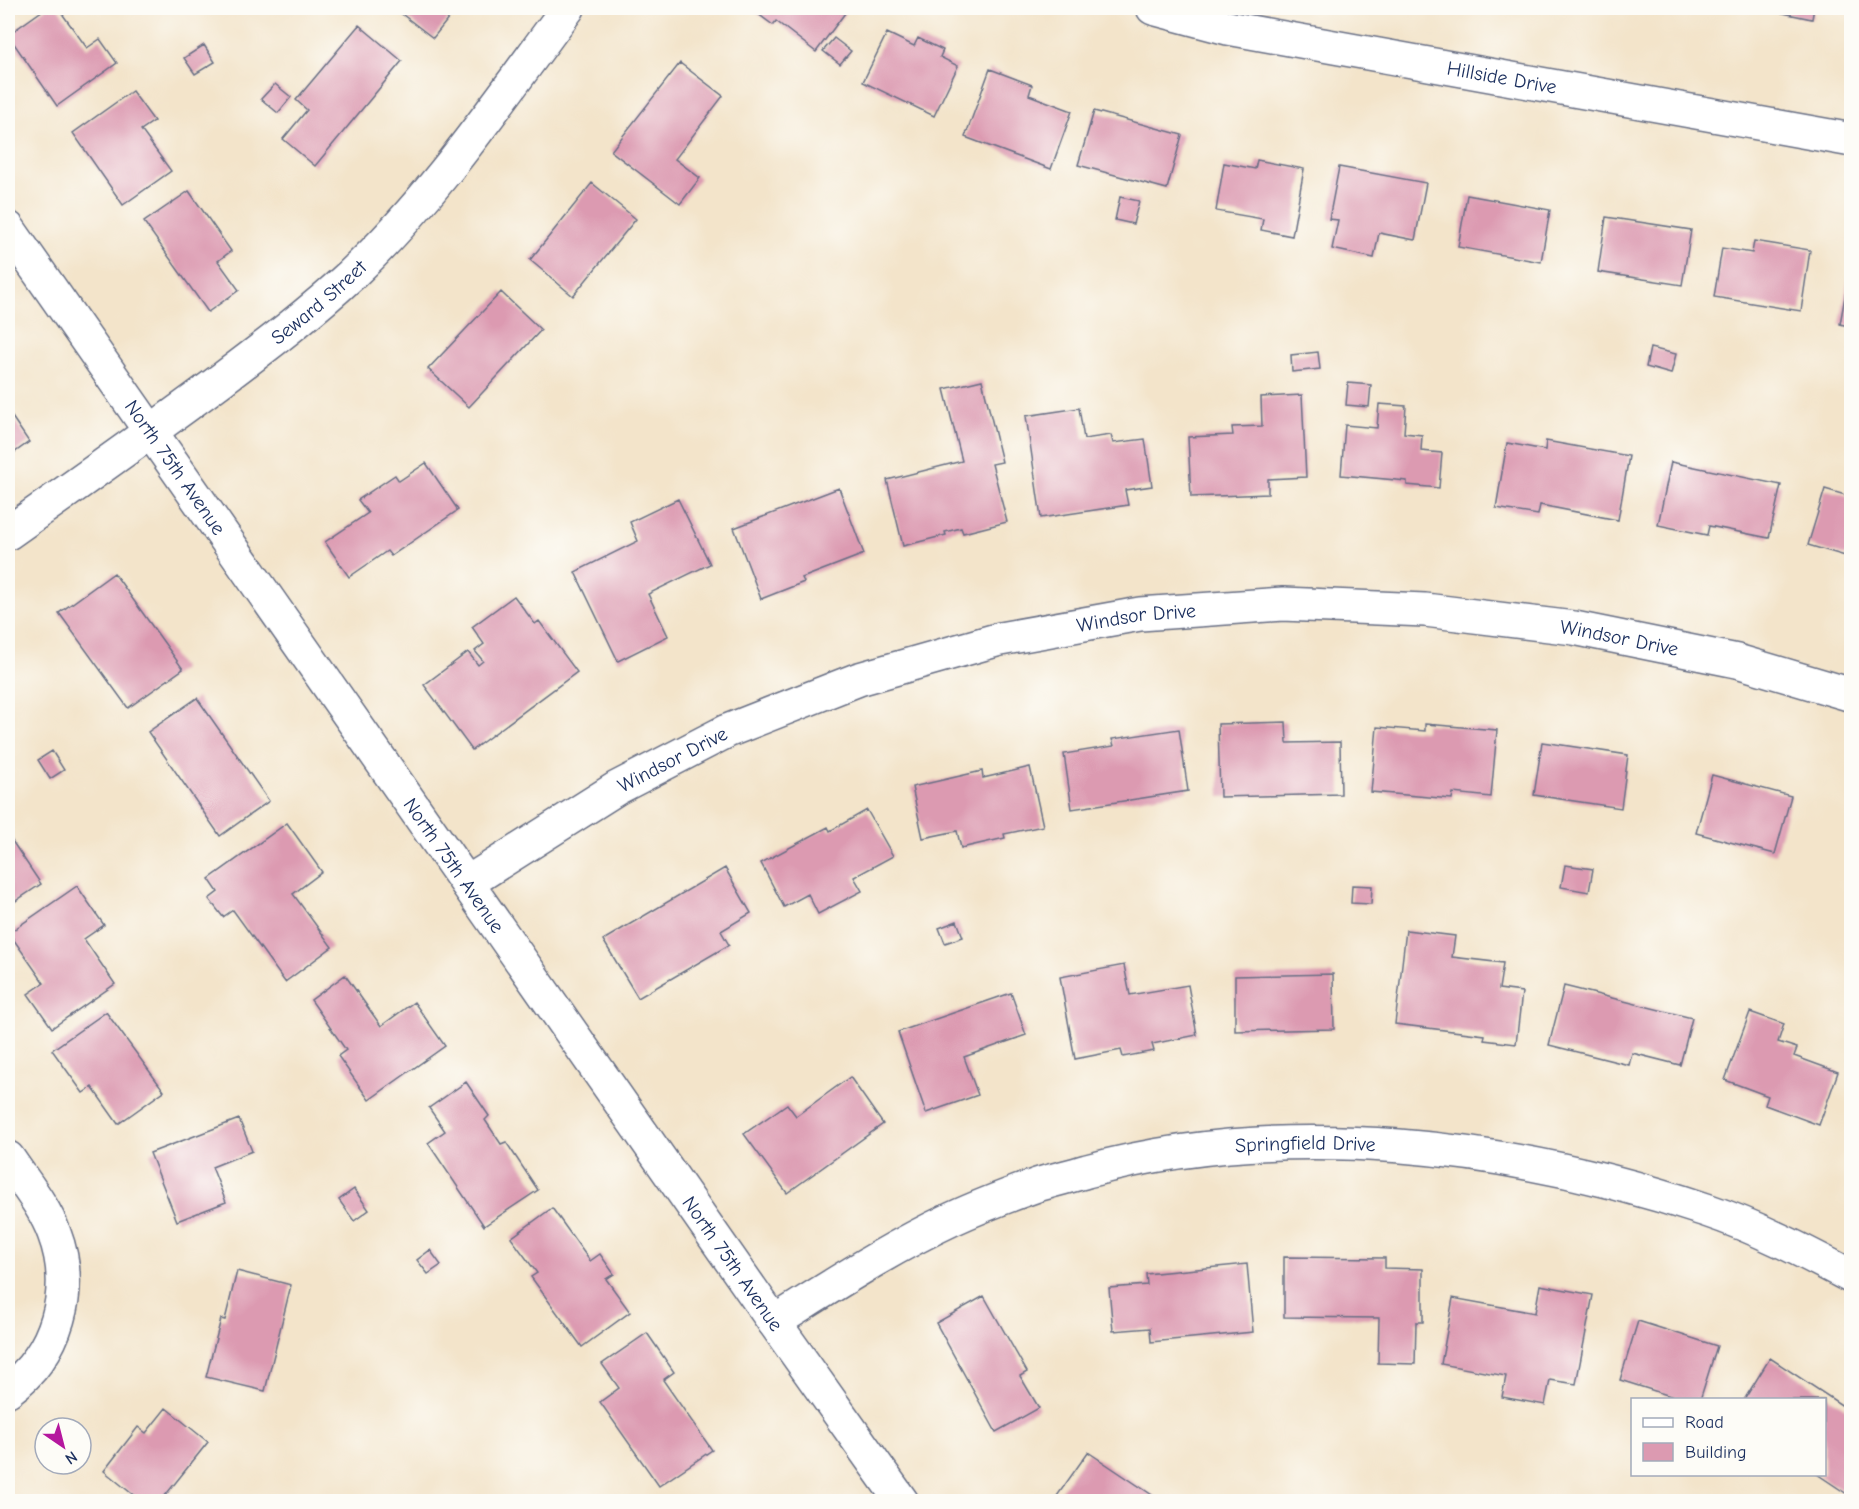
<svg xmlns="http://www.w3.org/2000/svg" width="1859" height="1509" viewBox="0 0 1859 1509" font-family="'Comic Neue',sans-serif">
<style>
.building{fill:#dc9ab1}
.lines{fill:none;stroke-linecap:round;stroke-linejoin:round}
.minor-casing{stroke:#676e84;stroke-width:36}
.minor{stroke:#fff;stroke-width:33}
.labels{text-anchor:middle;stroke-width:4.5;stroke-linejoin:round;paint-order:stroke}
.street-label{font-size:20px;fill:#1b2f5e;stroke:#fdfcf7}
</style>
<rect width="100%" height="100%" fill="#fdfcf7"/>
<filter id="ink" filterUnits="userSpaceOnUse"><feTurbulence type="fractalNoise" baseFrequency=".0167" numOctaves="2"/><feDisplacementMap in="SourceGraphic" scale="12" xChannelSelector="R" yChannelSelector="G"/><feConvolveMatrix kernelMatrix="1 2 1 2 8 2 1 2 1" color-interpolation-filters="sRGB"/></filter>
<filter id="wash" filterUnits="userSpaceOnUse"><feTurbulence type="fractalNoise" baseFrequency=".008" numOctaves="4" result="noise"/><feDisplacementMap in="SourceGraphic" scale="24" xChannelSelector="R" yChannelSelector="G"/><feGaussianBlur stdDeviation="1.35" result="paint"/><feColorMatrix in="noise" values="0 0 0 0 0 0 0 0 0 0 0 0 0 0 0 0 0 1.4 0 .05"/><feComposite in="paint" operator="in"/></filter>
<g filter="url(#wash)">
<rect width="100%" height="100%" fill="#f3e4ca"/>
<g id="blocks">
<path class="building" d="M 46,8 L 58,8 L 87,48 L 100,39 L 117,63 L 57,106 L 8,35 Z
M 394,8 L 457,8 L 433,38 Z
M 750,8 L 839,8 L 845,13 L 816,52 L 776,21 L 773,25 Z
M 1759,8 L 1814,8 L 1812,19 Z
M 359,25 L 402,61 L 315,166 L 283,139 L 307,110 L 296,100 Z
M 887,33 L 914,46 L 918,38 L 943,50 L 940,57 L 958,66 L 934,116 L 863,82 Z
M 834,38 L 851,51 L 840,64 L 823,51 Z
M 204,45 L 215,62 L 195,74 L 184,58 Z
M 680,63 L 723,96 L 675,159 L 700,178 L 680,204 L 611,151 Z
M 990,69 L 1032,85 L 1029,95 L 1072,111 L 1051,169 L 965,137 Z
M 275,84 L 291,97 L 278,113 L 261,99 Z
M 132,91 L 154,121 L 141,130 L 171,171 L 123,205 L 73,133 Z
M 1094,111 L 1182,135 L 1167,189 L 1078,165 Z
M 1257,160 L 1304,169 L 1292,236 L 1261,230 L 1263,219 L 1216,211 L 1224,163 L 1255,169 Z
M 1339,167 L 1426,183 L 1415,240 L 1379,233 L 1374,258 L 1332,249 L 1338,220 L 1329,219 Z
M 592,183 L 636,219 L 573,296 L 530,260 Z
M 189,191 L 231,251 L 218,261 L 239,290 L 208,312 L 144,222 Z
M 1467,195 L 1550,210 L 1541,262 L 1458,247 Z
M 1120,197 L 1139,201 L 1133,224 L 1115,220 Z
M 1606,217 L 1691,230 L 1682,285 L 1598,272 Z
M 1754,241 L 1810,250 L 1801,311 L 1714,297 L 1722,248 L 1752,253 Z
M 1850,269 L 1852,269 L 1852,327 L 1840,324 Z
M 501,292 L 541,330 L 469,407 L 428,369 Z
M 1650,348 L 1676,354 L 1671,374 L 1646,367 Z
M 1318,352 L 1320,369 L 1292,372 L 1291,355 Z
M 982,380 L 1002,462 L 992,464 L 1007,522 L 963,533 L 961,528 L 945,532 L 946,535 L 903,546 L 887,480 L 962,461 L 944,389 Z
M 1348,383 L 1371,385 L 1369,407 L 1346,405 Z
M 1302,395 L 1306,477 L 1268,479 L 1268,494 L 1191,497 L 1188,437 L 1233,435 L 1232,427 L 1262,426 L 1261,397 Z
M 1379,404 L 1406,406 L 1404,433 L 1422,435 L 1421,451 L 1442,453 L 1439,488 L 1407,485 L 1407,481 L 1341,475 L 1345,425 L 1377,428 Z
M 1079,408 L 1084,439 L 1111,435 L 1113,443 L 1145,439 L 1152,486 L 1125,490 L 1128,505 L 1041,518 L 1026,416 Z
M 8,411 L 29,442 L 8,457 Z
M 1546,441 L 1629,456 L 1618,520 L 1540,505 L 1538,515 L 1496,508 L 1507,443 L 1545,450 Z
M 1671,462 L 1781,485 L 1769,538 L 1709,526 L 1707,535 L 1658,525 Z
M 426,463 L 458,510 L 391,556 L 387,551 L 349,577 L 325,542 L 368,513 L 358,500 L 395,475 L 399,481 Z
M 839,488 L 864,554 L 802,578 L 804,582 L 761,599 L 734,528 Z
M 1825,489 L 1852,497 L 1852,558 L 1808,545 Z
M 678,499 L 710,564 L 648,594 L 668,636 L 618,661 L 575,572 L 638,541 L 630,522 Z
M 114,573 L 183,669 L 128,708 L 59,613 Z
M 514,596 L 535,624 L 539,621 L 577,672 L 472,750 L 424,685 L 468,652 L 478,665 L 483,661 L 475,651 L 484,644 L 472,627 Z
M 197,698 L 269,801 L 220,836 L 148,732 Z
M 1286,722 L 1287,743 L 1340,742 L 1341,794 L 1220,797 L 1218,724 Z
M 1425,724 L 1497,730 L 1491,797 L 1453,793 L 1452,799 L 1371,792 L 1377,727 L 1425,731 Z
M 1179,729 L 1188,791 L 1072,809 L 1064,754 L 1114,746 L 1112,739 Z
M 1542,742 L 1628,755 L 1621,808 L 1534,795 Z
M 52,751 L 64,770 L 50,779 L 38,760 Z
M 1030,767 L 1043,826 L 1004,834 L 1005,838 L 961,848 L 957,831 L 923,838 L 912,787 L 982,771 L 983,778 Z
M 1712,775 L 1791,796 L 1775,854 L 1696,833 Z
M 867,810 L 893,856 L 854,877 L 862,891 L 818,914 L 808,894 L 784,907 L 761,863 L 828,827 L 830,831 Z
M 287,823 L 322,872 L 293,894 L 332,947 L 285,982 L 233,910 L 223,917 L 209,899 L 218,892 L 209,879 Z
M 8,835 L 41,884 L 8,906 Z
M 1565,865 L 1593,869 L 1589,892 L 1561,887 Z
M 725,868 L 751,913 L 721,931 L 729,945 L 638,998 L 603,940 Z
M 1352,885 L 1372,886 L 1371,904 L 1351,903 Z
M 77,886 L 104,925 L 84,939 L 115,984 L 52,1028 L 28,994 L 44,983 L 9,933 Z
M 957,921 L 963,937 L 945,943 L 939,928 Z
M 1406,930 L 1455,936 L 1452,957 L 1503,963 L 1499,989 L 1522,992 L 1516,1044 L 1484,1040 L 1485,1035 L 1395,1024 Z
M 1124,965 L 1130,995 L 1188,985 L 1197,1035 L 1152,1044 L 1154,1051 L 1123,1057 L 1121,1050 L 1075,1059 L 1060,977 Z
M 1333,974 L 1334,1029 L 1235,1031 L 1235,976 Z
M 345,975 L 381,1026 L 414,1002 L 445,1046 L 369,1100 L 338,1056 L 346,1050 L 311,1000 Z
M 1564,986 L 1692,1018 L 1680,1065 L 1632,1053 L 1629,1065 L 1549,1045 Z
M 1011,993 L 1026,1035 L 964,1057 L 978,1095 L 926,1113 L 898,1032 Z
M 106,1012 L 164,1091 L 118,1124 L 92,1087 L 83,1093 L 52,1050 Z
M 1750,1012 L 1784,1024 L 1778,1042 L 1797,1048 L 1794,1056 L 1838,1072 L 1819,1125 L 1765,1105 L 1768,1096 L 1725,1080 Z
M 850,1077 L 883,1124 L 787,1193 L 744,1134 L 787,1104 L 796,1116 Z
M 466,1082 L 489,1116 L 485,1120 L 501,1144 L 506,1142 L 538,1190 L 484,1226 L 428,1143 L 445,1131 L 429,1108 Z
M 239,1119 L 252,1151 L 212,1167 L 226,1202 L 177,1221 L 150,1153 Z
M 354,1189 L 369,1210 L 354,1221 L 339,1200 Z
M 552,1208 L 590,1261 L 600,1254 L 614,1274 L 606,1279 L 630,1312 L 582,1347 L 531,1277 L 537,1273 L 511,1238 Z
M 430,1250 L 441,1265 L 428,1274 L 417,1260 Z
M 1284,1257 L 1385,1258 L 1385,1268 L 1423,1269 L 1423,1322 L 1416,1322 L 1415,1364 L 1378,1363 L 1379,1318 L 1284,1317 Z
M 1247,1264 L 1253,1332 L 1151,1342 L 1150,1328 L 1113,1331 L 1109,1288 L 1147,1285 L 1146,1274 Z
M 237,1271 L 291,1285 L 265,1391 L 206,1377 L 221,1319 L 225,1320 Z
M 1540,1285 L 1593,1295 L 1576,1384 L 1550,1380 L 1545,1405 L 1502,1397 L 1506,1376 L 1441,1364 L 1453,1298 L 1535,1313 Z
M 984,1296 L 1027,1372 L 1020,1376 L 1039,1408 L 996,1432 L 936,1323 Z
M 1638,1321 L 1717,1346 L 1700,1400 L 1683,1400 L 1620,1380 Z
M 647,1333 L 674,1372 L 663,1380 L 712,1450 L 659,1486 L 600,1402 L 619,1388 L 602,1364 Z
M 1770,1358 L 1852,1412 L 1852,1493 L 1850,1496 L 1817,1474 L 1824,1474 L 1824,1400 L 1744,1400 Z
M 166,1408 L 208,1442 L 160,1502 L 142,1502 L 104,1471 L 138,1427 L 146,1433 Z
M 1088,1452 L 1158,1499 L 1156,1502 L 1065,1502 L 1057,1496 Z"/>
</g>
</g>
<g filter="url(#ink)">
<use href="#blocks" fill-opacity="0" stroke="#676e84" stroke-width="1.5"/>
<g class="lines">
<g class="minor-casing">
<g id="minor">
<path id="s1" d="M 1153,8 L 1228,28 L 1852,140"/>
<path id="s2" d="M 8,228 L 774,1322 L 902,1502"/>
<path id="s3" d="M 8,533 C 79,483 151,432 221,380 C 266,346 310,313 351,275 C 435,196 500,99 568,8"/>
<path id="s4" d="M 467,883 L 617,788 L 727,731 L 859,679 L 1000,639 L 1140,614 L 1283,604 L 1425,610 L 1574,628 L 1737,661 L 1852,695"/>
<path d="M 8,1158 C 24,1182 44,1206 54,1233 C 76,1290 57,1354 8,1390"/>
<path id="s5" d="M 774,1322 C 832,1286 890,1248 952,1219 C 980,1206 1009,1195 1037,1185 C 1053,1180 1071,1176 1087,1171 C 1285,1117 1514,1145 1706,1210 C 1757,1227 1805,1252 1852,1277"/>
</g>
</g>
<use href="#minor" class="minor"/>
</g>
</g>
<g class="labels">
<g class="street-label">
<text dy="7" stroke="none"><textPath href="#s1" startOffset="356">Hillside Drive</textPath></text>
<text dy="7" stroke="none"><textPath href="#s3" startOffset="387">Seward Street</textPath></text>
<text dy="7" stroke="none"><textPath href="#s2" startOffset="292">North 75th Avenue</textPath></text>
<text dy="7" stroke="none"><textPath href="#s4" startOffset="728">Windsor Drive</textPath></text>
<text dy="7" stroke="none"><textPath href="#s4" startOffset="1214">Windsor Drive</textPath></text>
<text dy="7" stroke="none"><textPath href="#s4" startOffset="240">Windsor Drive</textPath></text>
<text dy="7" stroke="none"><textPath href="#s2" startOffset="778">North 75th Avenue</textPath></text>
<text dy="7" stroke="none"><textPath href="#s5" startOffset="570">Springfield Drive</textPath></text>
<text dy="7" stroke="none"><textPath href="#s2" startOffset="1264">North 75th Avenue</textPath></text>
</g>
</g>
<rect width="1859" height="1509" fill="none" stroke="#fdfcf7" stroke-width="30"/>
<rect x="1631" y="1398" width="195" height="78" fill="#fdfcf7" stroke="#a3aaba" stroke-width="1.5"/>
<rect x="1643" y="1418" width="30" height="9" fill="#ffffff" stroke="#a3aaba" stroke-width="1.5"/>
<text x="1685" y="1428" font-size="18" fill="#1b2f5e">Road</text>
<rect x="1643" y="1443" width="30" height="18" fill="#dc9ab1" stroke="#a3aaba" stroke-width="1.5"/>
<text x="1685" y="1458" font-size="18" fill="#1b2f5e">Building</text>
<g transform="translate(63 1446) rotate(145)"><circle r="28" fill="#fdfcf7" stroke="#a3aaba" stroke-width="1.5"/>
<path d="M0-4.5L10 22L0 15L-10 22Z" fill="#b5179e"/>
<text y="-9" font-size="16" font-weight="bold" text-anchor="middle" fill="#1b2f5e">N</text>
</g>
</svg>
